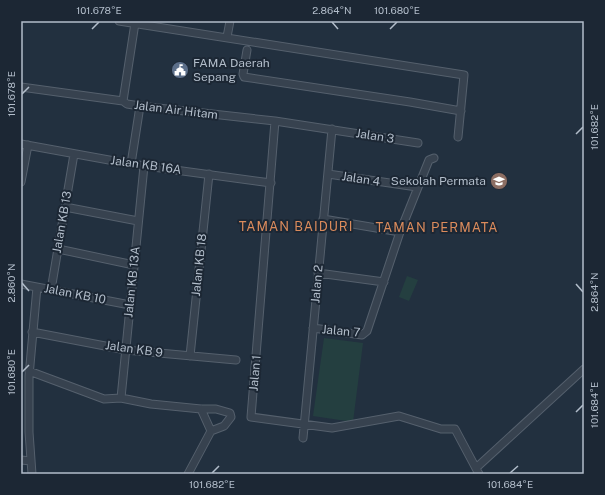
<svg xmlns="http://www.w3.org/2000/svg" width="605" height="495" viewBox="0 0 605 495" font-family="'Public Sans',sans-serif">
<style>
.green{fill:#243f40}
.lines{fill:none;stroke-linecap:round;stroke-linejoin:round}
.minor-casing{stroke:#55606d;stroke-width:9}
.minor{stroke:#37424f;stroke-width:7}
.ticks{fill:none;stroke:#b2bdca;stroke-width:1.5}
.labels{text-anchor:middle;stroke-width:4;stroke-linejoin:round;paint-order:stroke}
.poi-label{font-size:12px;fill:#b2bdca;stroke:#1c2734;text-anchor:start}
.street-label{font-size:12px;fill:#b2bdca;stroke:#1c2734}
.neighbourhood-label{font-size:13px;letter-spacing:1px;fill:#db8b5c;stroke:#1c2734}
.neatline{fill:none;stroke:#b2bdca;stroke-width:1.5}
.ticks-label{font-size:10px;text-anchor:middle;fill:#b2bdca}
</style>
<rect width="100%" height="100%" fill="#22303f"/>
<path class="green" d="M 407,276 L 418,280 L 409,301 L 399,297 Z
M 324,338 L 363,343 L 353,422 L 313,416 Z"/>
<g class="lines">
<g class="minor-casing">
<path id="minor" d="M 119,21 L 464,75 L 458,137
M 227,37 L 230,21
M 247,50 L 243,74 L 244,77 L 410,102 L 461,111
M 21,87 L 123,101 L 127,104 L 140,106 L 275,121 L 418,143
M 123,101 L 135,23
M 275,121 L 251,417 L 332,428 L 399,416 L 441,429 L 455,429 L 479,474
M 21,144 L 131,164 L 271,183
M 131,164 L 140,106
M 328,174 L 417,187
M 21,182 L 28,145
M 65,207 L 138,221
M 323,219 L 400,232
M 58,249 L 134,265
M 318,273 L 384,282
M 21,284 L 130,305
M 51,290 L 74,154
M 313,328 L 362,335 L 367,331 L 400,232 L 429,160 L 434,158
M 32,332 L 126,350 L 236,360
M 190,356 L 209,174
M 29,371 L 104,399 L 121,398 L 151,404 L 201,409 L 216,409 L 230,413 L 231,417 L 224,426 L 211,431
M 121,398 L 144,166
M 303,438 L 332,129
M 21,460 L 31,461
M 476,468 L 584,369
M 32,474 L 29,432 L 29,376 L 37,287
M 188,474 L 211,431 L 201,409"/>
</g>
<use href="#minor" class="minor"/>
</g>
<path class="ticks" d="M 332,22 L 338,29M 92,29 L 99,22M 390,29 L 397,22M 22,94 L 29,87M 576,134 L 583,127M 22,283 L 29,291M 576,284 L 583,292M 22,372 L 29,365M 576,412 L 583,405M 212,473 L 219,466M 510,473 L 518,466"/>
<defs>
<g id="civic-disc" transform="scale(0.9)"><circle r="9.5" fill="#5c6f8a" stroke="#1c2734"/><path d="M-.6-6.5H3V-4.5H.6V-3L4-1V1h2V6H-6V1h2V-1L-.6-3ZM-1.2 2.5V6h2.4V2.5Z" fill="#fff"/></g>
<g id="school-disc" transform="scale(0.9)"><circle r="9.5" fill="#8d6e63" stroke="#1c2734"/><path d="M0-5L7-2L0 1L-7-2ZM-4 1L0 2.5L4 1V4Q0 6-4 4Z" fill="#fff"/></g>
</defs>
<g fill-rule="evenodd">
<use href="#civic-disc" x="180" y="70"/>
<use href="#school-disc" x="499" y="181"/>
</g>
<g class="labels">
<g class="poi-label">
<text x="193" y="67">FAMA Daerah<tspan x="193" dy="14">Sepang</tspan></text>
<text x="486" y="185" text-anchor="end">Sekolah Permata</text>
</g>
<g class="street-label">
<text transform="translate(176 110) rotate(7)" y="4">Jalan Air Hitam</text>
<text transform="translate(375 136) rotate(9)" y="4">Jalan 3</text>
<text transform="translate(146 165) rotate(8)" y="4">Jalan KB 16A</text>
<text transform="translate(361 179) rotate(9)" y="4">Jalan 4</text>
<text transform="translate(62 222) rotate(-80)" y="4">Jalan KB 13</text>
<text transform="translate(199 265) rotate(-84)" y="4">Jalan KB 18</text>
<text transform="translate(132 282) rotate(-84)" y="4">Jalan KB 13A</text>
<text transform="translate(317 284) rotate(-85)" y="4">Jalan 2</text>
<text transform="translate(75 294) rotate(11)" y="4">Jalan KB 10</text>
<text transform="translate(341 331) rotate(5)" y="4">Jalan 7</text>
<text transform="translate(134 349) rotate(8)" y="4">Jalan KB 9</text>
<text transform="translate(255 373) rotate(-85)" y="4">Jalan 1</text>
</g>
<g class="neighbourhood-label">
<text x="296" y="231">TAMAN BAIDURI</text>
<text x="437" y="232">TAMAN PERMATA</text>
</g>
</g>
<rect width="605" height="495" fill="none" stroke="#1c2734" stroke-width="44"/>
<rect x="22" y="22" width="561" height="451" class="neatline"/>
<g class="ticks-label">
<text x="99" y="14">101.678°E</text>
<text x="332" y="14">2.864°N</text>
<text x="397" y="14">101.680°E</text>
<text transform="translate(11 94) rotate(-90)" y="4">101.678°E</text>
<text transform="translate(594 127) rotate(-90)" y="4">101.682°E</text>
<text transform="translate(11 283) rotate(-90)" y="4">2.860°N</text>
<text transform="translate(594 292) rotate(-90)" y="4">2.864°N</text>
<text transform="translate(11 372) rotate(-90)" y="4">101.680°E</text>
<text transform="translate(594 405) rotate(-90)" y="4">101.684°E</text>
<text x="212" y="488">101.682°E</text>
<text x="510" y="488">101.684°E</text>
</g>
</svg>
